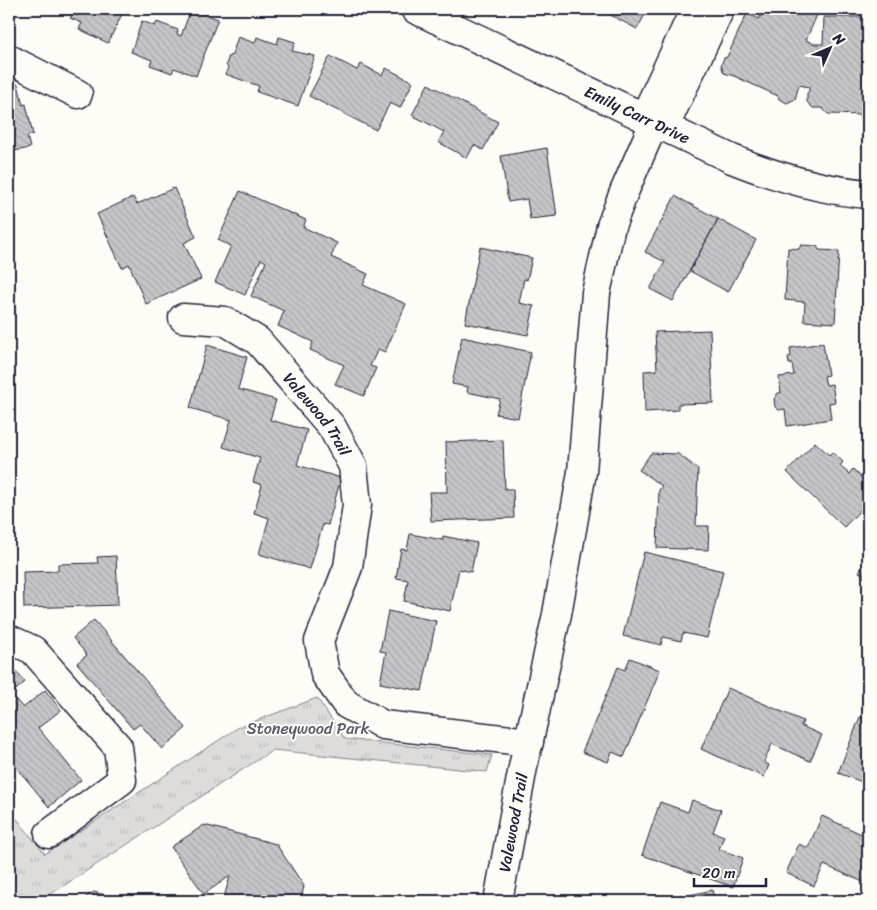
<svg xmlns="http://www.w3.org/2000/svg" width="877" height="910" viewBox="0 0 877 910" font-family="Sriracha,sans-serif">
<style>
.grass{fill:url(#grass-tufts);stroke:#807f8b}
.building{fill:url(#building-back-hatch);stroke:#22223b}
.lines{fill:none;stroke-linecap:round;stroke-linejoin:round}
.minor-casing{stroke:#22223b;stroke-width:31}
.minor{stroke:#fdfcf7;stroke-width:28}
.labels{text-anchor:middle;stroke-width:4;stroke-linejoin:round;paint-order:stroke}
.street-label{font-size:16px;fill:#22223b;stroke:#fdfcf7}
.park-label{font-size:16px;fill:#5a5a6b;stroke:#fdfcf7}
</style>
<defs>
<pattern id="grass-tufts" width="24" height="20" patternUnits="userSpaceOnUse" patternTransform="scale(1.25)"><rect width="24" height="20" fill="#dddcdb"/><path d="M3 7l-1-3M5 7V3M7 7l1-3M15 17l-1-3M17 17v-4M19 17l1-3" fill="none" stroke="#bdbcbd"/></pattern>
<pattern id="building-back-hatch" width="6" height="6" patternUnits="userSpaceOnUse" patternTransform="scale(1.25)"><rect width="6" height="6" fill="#c6c6c8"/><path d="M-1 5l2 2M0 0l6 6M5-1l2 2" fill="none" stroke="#aaaaad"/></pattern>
</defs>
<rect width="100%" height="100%" fill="#fdfcf7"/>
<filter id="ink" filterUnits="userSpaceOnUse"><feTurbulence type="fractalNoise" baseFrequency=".02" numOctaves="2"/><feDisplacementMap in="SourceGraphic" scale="10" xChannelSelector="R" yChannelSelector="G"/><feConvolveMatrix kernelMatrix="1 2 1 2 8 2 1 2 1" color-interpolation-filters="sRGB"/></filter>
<g filter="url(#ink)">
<path class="grass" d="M 317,698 L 345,739 L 492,755 L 487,772 L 273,750 L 40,901 L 9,901 L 9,809 L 45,854 L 239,727 Z"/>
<path class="building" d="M 58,9 L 115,9 L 114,10 L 122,14 L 108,43 L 79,29 L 82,23 L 70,18 L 72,16 Z
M 191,9 L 218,19 L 196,76 L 174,68 L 172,73 L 150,65 L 152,60 L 131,52 L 142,21 L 155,26 L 157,22 L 178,30 L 177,34 L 181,36 Z
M 599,9 L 648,9 L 637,29 Z
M 764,9 L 803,9 L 817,15 L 806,40 L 814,44 L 823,44 L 824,17 L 868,17 L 868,114 L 867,115 L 828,114 L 822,108 L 813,108 L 807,102 L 807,93 L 809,91 L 809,87 L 799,85 L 795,99 L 787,103 L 779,99 L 778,96 L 734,76 L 724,73 L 721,65 L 724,58 L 727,57 L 747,13 L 759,19 Z
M 238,37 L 255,43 L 257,37 L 277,44 L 279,37 L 295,42 L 292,51 L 315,56 L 298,106 L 257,92 L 259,86 L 225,74 L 228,68 L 226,65 L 229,56 L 232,55 Z
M 330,56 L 357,70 L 361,64 L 382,75 L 386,68 L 413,82 L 400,108 L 390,103 L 376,130 L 309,96 Z
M 18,84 L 23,105 L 26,104 L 33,135 L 27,136 L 30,148 L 9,152 L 9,86 Z
M 428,84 L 498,122 L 483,150 L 474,145 L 467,158 L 438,142 L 444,132 L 412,115 Z
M 547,148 L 557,216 L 530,219 L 527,199 L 508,202 L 501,156 Z
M 174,188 L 196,237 L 184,243 L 201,279 L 146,304 L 129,264 L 122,268 L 97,214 L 133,197 L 137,204 Z
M 240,191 L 306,220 L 303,227 L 337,243 L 331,257 L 368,274 L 363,285 L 406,304 L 385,352 L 378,349 L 370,366 L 376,368 L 364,396 L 335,384 L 344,365 L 310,350 L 313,342 L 278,326 L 284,311 L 251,296 L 266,262 L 261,259 L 245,295 L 215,282 L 231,246 L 218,240 Z
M 675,196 L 718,219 L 673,301 L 650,289 L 665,262 L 645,252 Z
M 718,219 L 756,240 L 728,292 L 690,271 Z
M 801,245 L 817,246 L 819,250 L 839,251 L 835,323 L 804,321 L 805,302 L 785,300 L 788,248 L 799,249 Z
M 480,247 L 532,258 L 527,280 L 524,279 L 519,303 L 534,306 L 528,335 L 465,323 Z
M 710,330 L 713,403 L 678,404 L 678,410 L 645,412 L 644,371 L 657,370 L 655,332 Z
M 462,337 L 531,352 L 518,418 L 496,414 L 500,399 L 467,392 L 468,387 L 452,384 Z
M 823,343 L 828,375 L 824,376 L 826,385 L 832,384 L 835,402 L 829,403 L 831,419 L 787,426 L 785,409 L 779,410 L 775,407 L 774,399 L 778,393 L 781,393 L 779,377 L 794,375 L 792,364 L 789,364 L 788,357 L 791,356 L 790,348 Z
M 207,345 L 247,357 L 238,389 L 276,400 L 270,420 L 307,430 L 297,465 L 341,478 L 328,525 L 323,524 L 310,569 L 259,554 L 269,518 L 254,513 L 262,485 L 253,482 L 260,458 L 223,447 L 231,420 L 190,408 Z
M 503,440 L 505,489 L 513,489 L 514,518 L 431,521 L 429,492 L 447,492 L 446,442 Z
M 815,442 L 829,455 L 832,452 L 843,462 L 840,466 L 849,474 L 853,469 L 868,484 L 868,502 L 844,527 L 787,472 Z
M 651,453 L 678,454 L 698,469 L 696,526 L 709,526 L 708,550 L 657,548 L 659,490 L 662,486 L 639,470 Z
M 410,534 L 443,540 L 443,536 L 477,543 L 471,572 L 459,569 L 450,611 L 404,601 L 408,580 L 396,578 L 401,549 L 407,550 Z
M 644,552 L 723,571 L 707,638 L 683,633 L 681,641 L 663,637 L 661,645 L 623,636 Z
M 116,556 L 118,605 L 24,608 L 23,572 L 58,571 L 58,564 L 98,563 L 97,557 Z
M 868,556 L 868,580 L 863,577 L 865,575 L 859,572 Z
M 388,611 L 436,621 L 422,691 L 380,683 L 386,652 L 380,651 Z
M 94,620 L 186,728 L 162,749 L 140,724 L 133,729 L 77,663 L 87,655 L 73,638 Z
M 630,658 L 660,670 L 624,757 L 612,752 L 608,762 L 582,752 L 618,667 L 625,670 Z
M 10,664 L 25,682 L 11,694 L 23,708 L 45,690 L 61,710 L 38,728 L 81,780 L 49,807 L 9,758 L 9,665 Z
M 728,688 L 803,721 L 801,726 L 822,735 L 810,761 L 772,744 L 764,762 L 769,765 L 764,777 L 701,749 Z
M 860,717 L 868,720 L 868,784 L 838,773 Z
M 692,800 L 721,810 L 713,832 L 724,836 L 719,849 L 743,858 L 733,887 L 642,855 L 660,802 L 688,812 Z
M 822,816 L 868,837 L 868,884 L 824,865 L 814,886 L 786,873 L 799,844 L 808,848 Z
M 204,825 L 276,844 L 304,886 L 302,895 L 307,901 L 223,901 L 230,876 L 204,894 L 171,847 Z
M 712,890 L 715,901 L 664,901 Z
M 94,892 L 126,901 L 80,901 Z"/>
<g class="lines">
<g class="minor-casing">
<g id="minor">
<path id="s1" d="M 415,9 L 732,159 C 777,177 820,190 868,194"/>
<path d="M 9,59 L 78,94"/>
<path d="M 644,118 L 695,9"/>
<path d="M 664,128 L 720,9"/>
<path id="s2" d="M 183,318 L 225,321 L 258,341 L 332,427 L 353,466 L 357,505 L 348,567 L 319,641 L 325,674 L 346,704 L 383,725 L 529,742"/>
<path d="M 9,639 L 33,650 L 118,747 L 122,780 L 49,834"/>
<path id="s3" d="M 498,901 L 523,767 L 557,614 L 582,472 L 596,293 L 611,226 L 624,192 L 654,123"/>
</g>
</g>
<use href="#minor" class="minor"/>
</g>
</g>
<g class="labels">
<g class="street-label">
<text dy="6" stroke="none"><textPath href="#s1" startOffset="246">Emily Carr Drive</textPath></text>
<text dy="6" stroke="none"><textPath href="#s2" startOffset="175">Valewood Trail</textPath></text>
<text dy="6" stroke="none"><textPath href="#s3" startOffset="80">Valewood Trail</textPath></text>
</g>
<g class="park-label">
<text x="308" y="734">Stoneywood Park</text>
</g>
</g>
<rect width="877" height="910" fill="none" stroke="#fdfcf7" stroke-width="30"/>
<rect x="15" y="15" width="847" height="880" fill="none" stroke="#22223b" stroke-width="2" filter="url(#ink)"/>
<g transform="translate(830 48) rotate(45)" stroke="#fdfcf7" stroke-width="4" paint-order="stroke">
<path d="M0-4L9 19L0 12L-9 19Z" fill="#22223b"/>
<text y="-8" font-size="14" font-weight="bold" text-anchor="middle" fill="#22223b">N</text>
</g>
<path d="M694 878v8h72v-8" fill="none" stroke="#22223b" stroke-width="2.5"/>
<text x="702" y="878" font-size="15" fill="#22223b" stroke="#fdfcf7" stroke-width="4" paint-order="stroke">20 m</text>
</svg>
